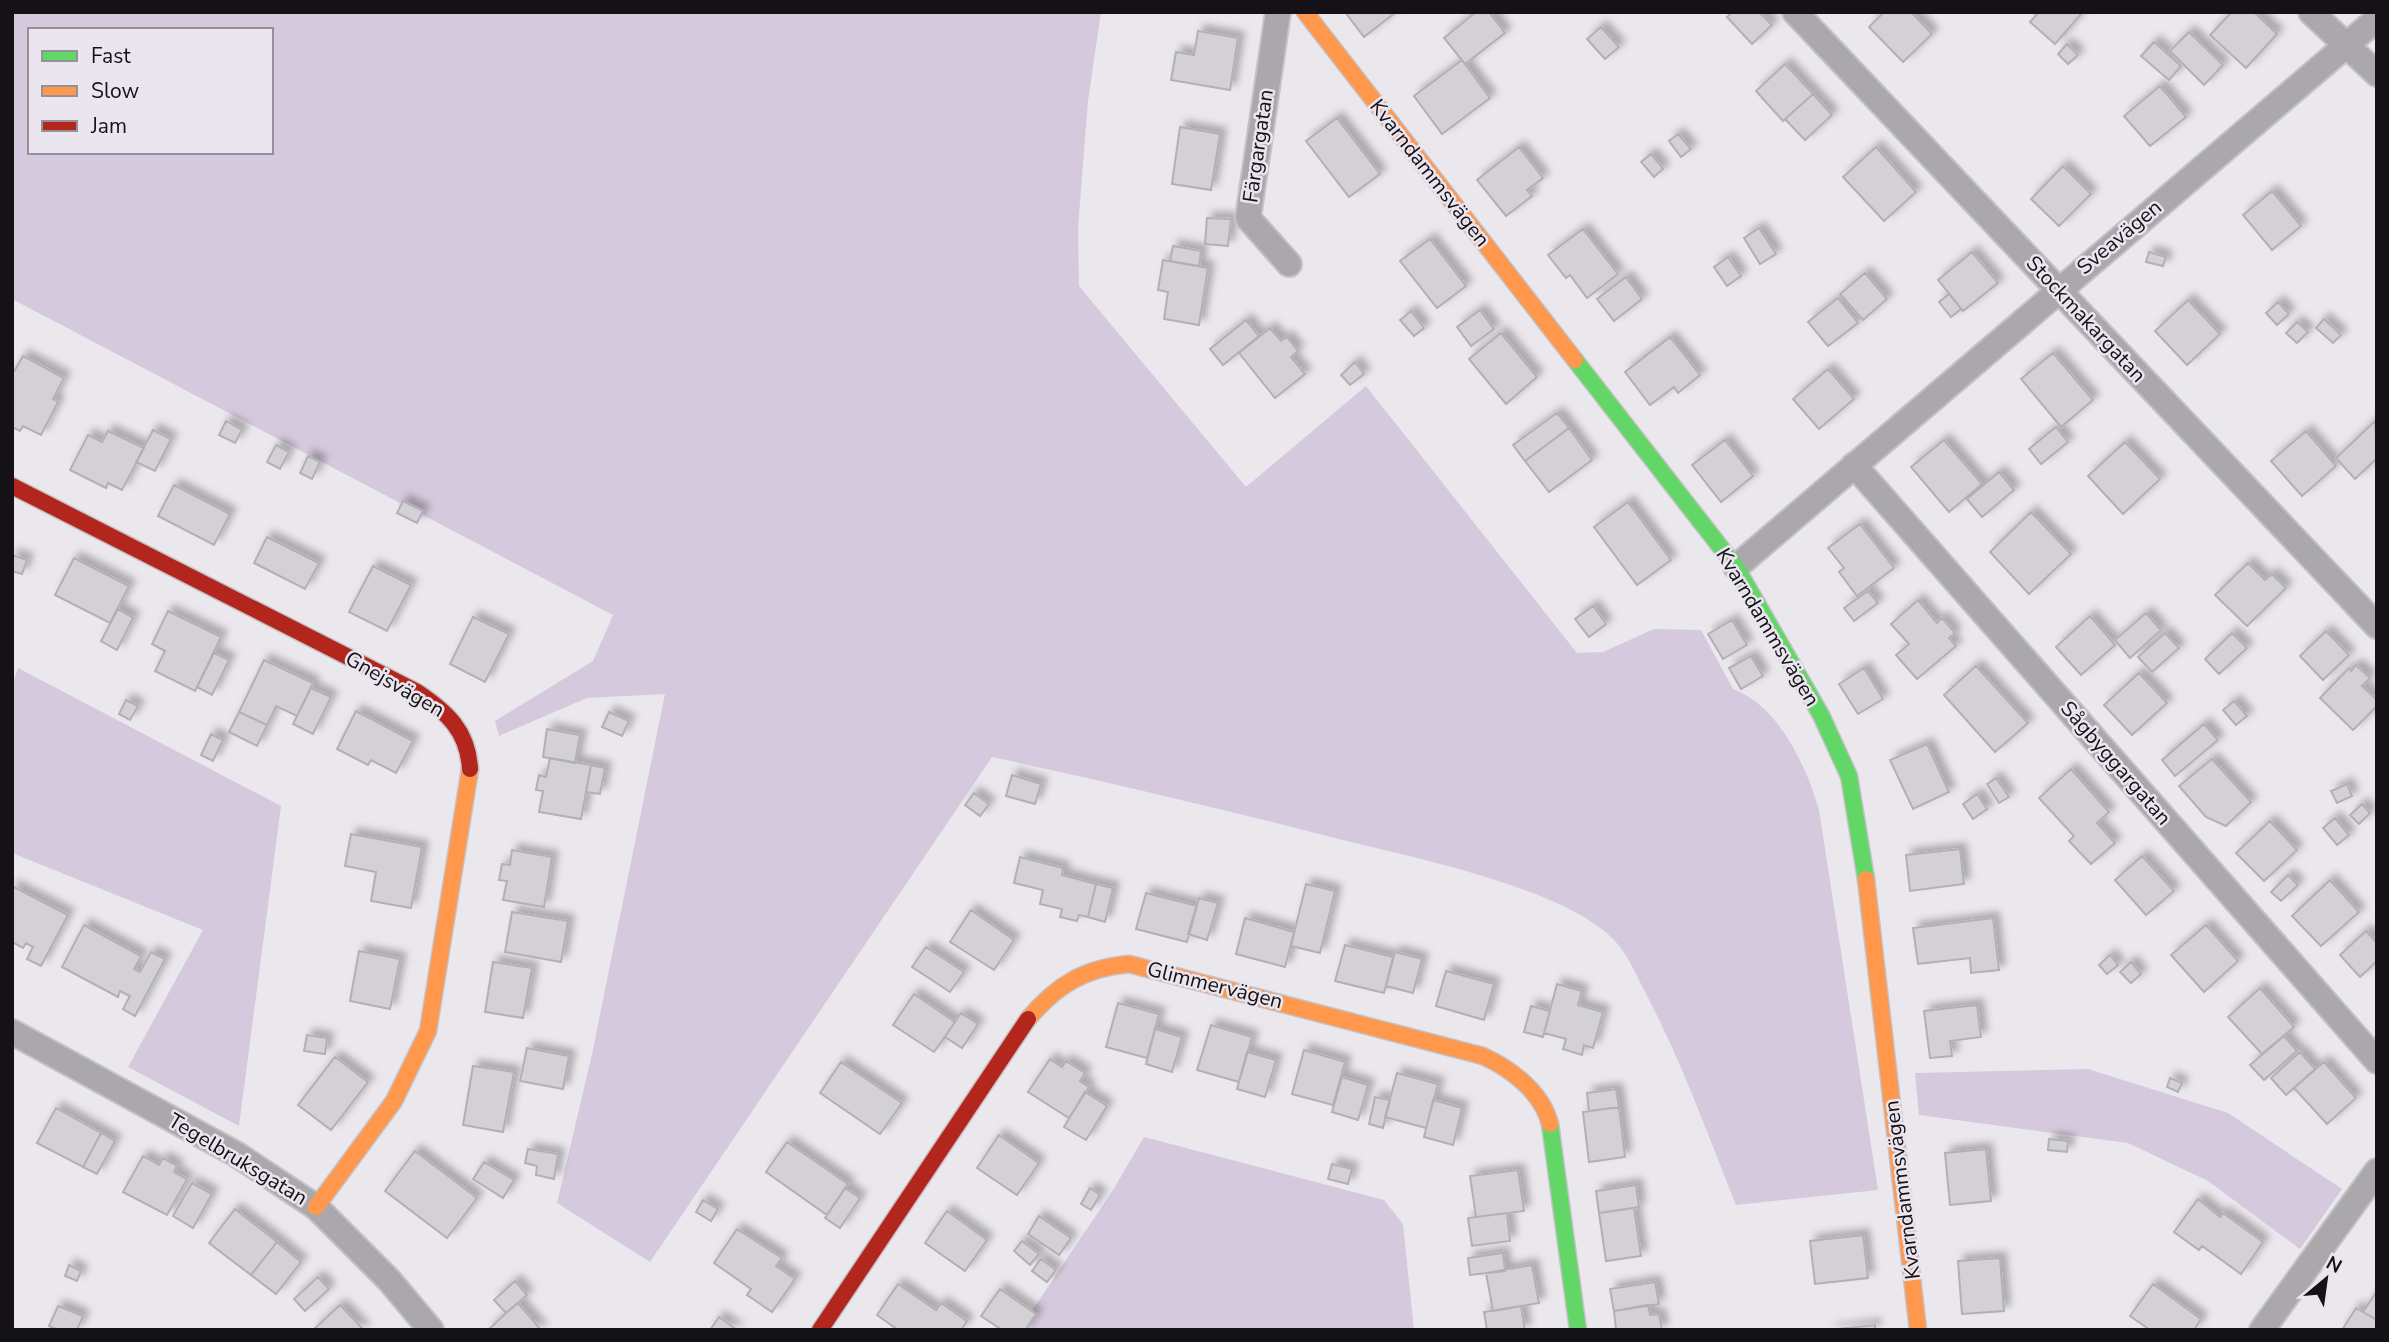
<svg xmlns="http://www.w3.org/2000/svg" width="2389" height="1342" viewBox="0 0 2389 1342" font-family="'Nunito Sans',sans-serif">
<style>
.green{fill:#d5c9dd;fill-rule:evenodd}
.building{fill:#d3d1d5;stroke:#b3b0b5;stroke-width:2;filter:url(#shadow)}
.lines{fill:none;stroke-linecap:round;stroke-linejoin:round}
.street-casing{stroke:#c4c2c5;stroke-width:28}
.fast-casing{stroke:#c4c2c5;stroke-width:19}
.slow-casing{stroke:#c4c2c5;stroke-width:19}
.jam-casing{stroke:#c4c2c5;stroke-width:19}
.street{stroke:#aaa8ab;stroke-width:24}
.fast{stroke:#63d668;stroke-width:16}
.slow{stroke:#ff974d;stroke-width:16}
.jam{stroke:#b3261e;stroke-width:16}
.labels{text-anchor:middle;stroke-width:5;stroke-linejoin:round;paint-order:stroke}
.street-label{font-size:21px;fill:#141216;stroke:#ebe5f0}
</style>
<defs>
<filter id="shadow"><feDropShadow dx="6" dy="-6" stdDeviation="3.5" flood-color="#0004"/></filter>
</defs>
<rect width="100%" height="100%" fill="#ebe8ed"/>
<path class="green" d="M 12,12 L 1101,12 L 1088,101 L 1078,228 L 1079,286 L 1246,487 L 1366,386 L 1577,653 L 1603,652 L 1654,629 L 1701,630 L 1733,689 C 1778,705 1807,767 1819,810 L 1878,1190 L 1736,1205 C 1707,1133 1681,1059 1644,990 C 1636,974 1627,954 1614,940 C 1564,888 1415,858 1343,840 C 1226,810 1110,782 992,757 L 650,1262 L 557,1203 L 592,1054 L 665,694 L 587,698 L 499,736 L 495,721 L 593,661 L 613,615 L 12,299 ZM 30,30 L 271,30 L 271,152 L 30,152 Z
M 18,668 L 281,806 L 239,1126 L 128,1067 L 203,930 L 12,853 L 12,686 Z
M 2088,1069 L 2228,1113 L 2342,1189 L 2300,1249 L 2208,1181 L 2128,1143 L 1919,1115 L 1915,1073 Z
M 1144,1137 L 1384,1200 L 1403,1224 L 1414,1330 L 1019,1330 L 1113,1190 Z"/>
<path class="building" d="M 1345,12 L 1396,12 L 1364,37 Z
M 1476,12 L 1489,12 L 1505,33 L 1465,64 L 1444,38 Z
M 1733,12 L 1759,12 L 1772,25 L 1752,44 L 1727,17 Z
M 1884,12 L 1911,12 L 1932,34 L 1903,62 L 1869,27 Z
M 2039,12 L 2081,12 L 2082,13 L 2055,44 L 2030,22 Z
M 2232,12 L 2254,12 L 2277,34 L 2246,68 L 2210,35 Z
M 1601,27 L 1619,47 L 1605,59 L 1587,39 Z
M 1198,31 L 1238,38 L 1230,90 L 1171,80 L 1176,52 L 1194,55 Z
M 2189,32 L 2223,65 L 2204,85 L 2170,51 Z
M 2154,42 L 2181,66 L 2169,80 L 2141,56 Z
M 2067,44 L 2078,55 L 2068,64 L 2058,54 Z
M 1462,60 L 1490,98 L 1442,134 L 1414,96 Z
M 1785,64 L 1813,94 L 1783,121 L 1756,91 Z
M 2160,86 L 2186,117 L 2150,146 L 2124,116 Z
M 1813,94 L 1832,115 L 1805,140 L 1785,119 Z
M 1337,118 L 1380,174 L 1349,197 L 1306,141 Z
M 1180,127 L 1220,134 L 1211,190 L 1172,184 Z
M 1678,134 L 1691,149 L 1681,157 L 1669,141 Z
M 1519,147 L 1543,178 L 1527,190 L 1532,196 L 1506,216 L 1477,180 Z
M 1876,147 L 1916,192 L 1884,221 L 1843,177 Z
M 1651,154 L 1663,169 L 1654,177 L 1641,162 Z
M 2063,166 L 2091,194 L 2059,226 L 2031,199 Z
M 2272,191 L 2301,226 L 2272,250 L 2243,215 Z
M 1207,218 L 1231,219 L 1228,246 L 1205,244 Z
M 1759,228 L 1776,254 L 1760,264 L 1744,238 Z
M 1583,229 L 1618,274 L 1587,298 L 1570,275 L 1566,278 L 1548,255 Z
M 1430,239 L 1466,286 L 1437,308 L 1400,261 Z
M 1173,246 L 1201,251 L 1199,266 L 1170,261 Z
M 1972,252 L 1998,283 L 1963,311 L 1938,280 Z
M 2149,252 L 2166,257 L 2163,266 L 2146,262 Z
M 1728,257 L 1741,276 L 1727,286 L 1714,267 Z
M 1163,260 L 1208,268 L 1199,325 L 1164,319 L 1168,292 L 1158,290 Z
M 1865,273 L 1887,299 L 1863,320 L 1840,294 Z
M 1626,277 L 1642,299 L 1614,321 L 1597,299 Z
M 1949,294 L 1961,309 L 1951,317 L 1939,302 Z
M 1838,298 L 1858,323 L 1828,346 L 1808,322 Z
M 2188,300 L 2220,334 L 2187,365 L 2155,331 Z
M 2278,302 L 2289,314 L 2277,325 L 2266,313 Z
M 1480,310 L 1494,329 L 1471,346 L 1457,327 Z
M 1411,311 L 1424,328 L 1414,336 L 1400,320 Z
M 2324,319 L 2341,335 L 2333,343 L 2316,328 Z
M 1246,320 L 1259,336 L 1223,365 L 1210,349 Z
M 2297,322 L 2308,332 L 2297,343 L 2286,333 Z
M 1270,328 L 1281,341 L 1287,337 L 1298,351 L 1291,357 L 1305,374 L 1275,398 L 1239,353 Z
M 1501,333 L 1537,377 L 1506,404 L 1469,359 Z
M 1670,337 L 1700,375 L 1678,393 L 1674,387 L 1650,405 L 1625,372 Z
M 2053,353 L 2093,400 L 2061,427 L 2021,379 Z
M 23,356 L 64,378 L 53,399 L 58,402 L 41,435 L 23,426 L 20,431 L 12,427 L 12,375 Z
M 1355,362 L 1364,374 L 1350,385 L 1341,375 Z
M 1828,369 L 1854,399 L 1819,429 L 1793,399 Z
M 1557,413 L 1569,428 L 1525,461 L 1513,445 Z
M 226,421 L 242,430 L 235,443 L 219,435 Z
M 2375,421 L 2377,458 L 2355,479 L 2336,458 Z
M 2056,427 L 2068,442 L 2041,464 L 2029,449 Z
M 1569,428 L 1592,460 L 1549,492 L 1525,461 Z
M 153,430 L 171,439 L 155,471 L 136,462 Z
M 108,431 L 144,448 L 122,490 L 108,483 L 106,488 L 70,470 L 88,435 L 102,442 Z
M 2306,431 L 2336,466 L 2302,496 L 2271,461 Z
M 1725,440 L 1753,476 L 1721,502 L 1692,465 Z
M 1944,440 L 1982,484 L 1949,512 L 1911,467 Z
M 2125,442 L 2160,479 L 2123,514 L 2088,476 Z
M 276,445 L 289,452 L 280,469 L 267,462 Z
M 308,456 L 320,462 L 312,479 L 300,473 Z
M 1999,472 L 2014,490 L 1982,517 L 1967,499 Z
M 174,485 L 230,514 L 214,545 L 158,516 Z
M 403,501 L 423,511 L 417,523 L 397,513 Z
M 1628,502 L 1671,560 L 1637,585 L 1594,527 Z
M 2031,512 L 2071,554 L 2029,594 L 1990,552 Z
M 1860,524 L 1894,568 L 1857,596 L 1839,572 L 1844,568 L 1828,548 Z
M 267,537 L 319,563 L 305,589 L 254,563 Z
M 12,555 L 27,560 L 22,574 L 12,571 Z
M 74,558 L 129,586 L 110,623 L 55,595 Z
M 2248,563 L 2265,580 L 2272,574 L 2286,588 L 2247,626 L 2215,595 Z
M 373,566 L 411,585 L 387,631 L 349,612 Z
M 1868,591 L 1878,603 L 1854,621 L 1844,608 Z
M 1918,600 L 1937,623 L 1942,618 L 1955,633 L 1949,638 L 1956,646 L 1917,679 L 1896,655 L 1909,644 L 1891,624 Z
M 1593,606 L 1606,624 L 1589,637 L 1575,619 Z
M 118,609 L 133,618 L 117,650 L 101,641 Z
M 168,611 L 221,637 L 195,691 L 155,671 L 165,651 L 152,644 Z
M 2146,613 L 2161,630 L 2130,658 L 2115,640 Z
M 2090,616 L 2115,645 L 2081,675 L 2056,647 Z
M 473,617 L 509,634 L 485,682 L 450,664 Z
M 1732,620 L 1747,645 L 1723,659 L 1708,634 Z
M 2326,631 L 2349,655 L 2323,680 L 2300,656 Z
M 2165,633 L 2179,648 L 2152,672 L 2138,657 Z
M 2232,633 L 2247,648 L 2219,674 L 2205,659 Z
M 214,653 L 229,660 L 212,695 L 197,687 Z
M 1751,656 L 1763,676 L 1741,689 L 1729,668 Z
M 264,660 L 313,683 L 297,716 L 276,706 L 267,725 L 239,712 Z
M 2356,665 L 2370,678 L 2362,686 L 2377,700 L 2377,706 L 2353,730 L 2320,698 L 2349,668 L 2351,671 Z
M 1976,666 L 2028,723 L 1995,752 L 1944,695 Z
M 1864,668 L 1883,699 L 1858,714 L 1839,684 Z
M 2139,673 L 2167,703 L 2132,735 L 2104,705 Z
M 311,688 L 331,697 L 313,734 L 293,724 Z
M 126,700 L 138,706 L 130,720 L 119,714 Z
M 2234,701 L 2247,716 L 2236,725 L 2223,710 Z
M 356,711 L 413,741 L 396,773 L 371,760 L 368,765 L 337,749 Z
M 239,712 L 267,725 L 257,746 L 229,732 Z
M 609,712 L 629,721 L 622,736 L 602,727 Z
M 2204,724 L 2218,740 L 2175,776 L 2162,760 Z
M 547,729 L 580,735 L 575,763 L 543,757 Z
M 211,734 L 223,740 L 213,761 L 201,755 Z
M 1927,744 L 1949,792 L 1913,809 L 1890,760 Z
M 550,758 L 591,765 L 581,819 L 539,812 L 543,791 L 536,790 L 539,775 L 546,777 Z
M 2212,759 L 2251,802 L 2226,826 L 2206,817 L 2179,786 Z
M 591,765 L 605,768 L 600,794 L 586,792 Z
M 2071,769 L 2109,812 L 2097,823 L 2115,843 L 2091,864 L 2069,841 L 2074,836 L 2039,798 Z
M 1012,775 L 1041,784 L 1035,804 L 1006,796 Z
M 1996,778 L 2009,797 L 1999,803 L 1987,784 Z
M 2347,784 L 2352,796 L 2337,803 L 2331,791 Z
M 974,793 L 989,804 L 980,816 L 965,805 Z
M 1977,794 L 1987,809 L 1973,819 L 1963,804 Z
M 2362,804 L 2370,813 L 2359,824 L 2350,815 Z
M 2335,818 L 2349,835 L 2337,845 L 2323,828 Z
M 2270,821 L 2297,850 L 2264,881 L 2236,853 Z
M 351,834 L 422,847 L 411,908 L 371,901 L 376,872 L 345,866 Z
M 1960,849 L 1964,884 L 1910,891 L 1906,855 Z
M 512,850 L 552,857 L 544,907 L 503,900 L 507,881 L 499,880 L 502,864 L 510,865 Z
M 2142,856 L 2174,891 L 2146,915 L 2115,880 Z
M 1020,857 L 1063,868 L 1062,875 L 1096,884 L 1088,917 L 1079,915 L 1077,921 L 1060,917 L 1062,909 L 1040,904 L 1043,890 L 1014,883 Z
M 2288,875 L 2298,885 L 2281,901 L 2271,892 Z
M 2330,880 L 2359,912 L 2321,946 L 2292,916 Z
M 1096,884 L 1113,888 L 1105,922 L 1088,917 Z
M 1306,884 L 1335,891 L 1320,953 L 1291,946 Z
M 12,886 L 68,915 L 41,966 L 27,959 L 33,947 L 26,943 L 23,948 L 12,942 Z
M 1146,893 L 1197,906 L 1187,942 L 1136,929 Z
M 1199,898 L 1218,903 L 1207,940 L 1188,934 Z
M 971,910 L 1014,940 L 994,970 L 950,942 Z
M 512,912 L 568,921 L 561,962 L 505,952 Z
M 1245,918 L 1294,932 L 1285,967 L 1236,954 Z
M 1993,918 L 1999,970 L 1971,973 L 1970,958 L 1918,964 L 1913,928 Z
M 84,925 L 141,956 L 134,969 L 140,972 L 151,952 L 165,959 L 135,1016 L 123,1009 L 130,996 L 120,991 L 118,997 L 62,967 Z
M 2206,925 L 2238,961 L 2204,992 L 2171,955 Z
M 2366,931 L 2377,943 L 2377,961 L 2360,977 L 2340,955 Z
M 1345,945 L 1393,957 L 1384,993 L 1335,981 Z
M 926,947 L 964,972 L 950,992 L 912,967 Z
M 359,951 L 400,959 L 390,1009 L 350,1001 Z
M 1395,952 L 1422,959 L 1413,993 L 1386,986 Z
M 2110,955 L 2118,965 L 2107,974 L 2099,965 Z
M 493,962 L 532,968 L 523,1018 L 485,1012 Z
M 2131,962 L 2141,974 L 2131,983 L 2120,972 Z
M 1446,971 L 1494,984 L 1484,1020 L 1436,1006 Z
M 1557,984 L 1582,991 L 1578,1005 L 1603,1012 L 1593,1048 L 1584,1045 L 1582,1055 L 1563,1049 L 1566,1039 L 1544,1033 Z
M 2260,988 L 2294,1027 L 2262,1054 L 2228,1017 Z
M 914,994 L 955,1022 L 934,1052 L 893,1025 Z
M 1118,1003 L 1159,1014 L 1147,1058 L 1106,1047 Z
M 1977,1005 L 1981,1037 L 1950,1041 L 1952,1056 L 1930,1058 L 1924,1011 Z
M 1531,1006 L 1550,1011 L 1543,1037 L 1524,1032 Z
M 961,1013 L 978,1024 L 962,1048 L 945,1037 Z
M 1211,1025 L 1252,1037 L 1239,1082 L 1197,1070 Z
M 1155,1029 L 1182,1037 L 1172,1072 L 1146,1064 Z
M 307,1035 L 327,1038 L 325,1054 L 304,1051 Z
M 2284,1036 L 2297,1051 L 2264,1080 L 2250,1065 Z
M 527,1048 L 569,1056 L 563,1089 L 520,1081 Z
M 1304,1050 L 1345,1062 L 1333,1105 L 1292,1094 Z
M 1247,1052 L 1276,1060 L 1265,1097 L 1237,1089 Z
M 2300,1052 L 2315,1069 L 2286,1095 L 2271,1078 Z
M 335,1057 L 368,1082 L 331,1130 L 298,1105 Z
M 1050,1059 L 1062,1067 L 1066,1061 L 1085,1073 L 1080,1081 L 1089,1087 L 1069,1118 L 1028,1092 Z
M 841,1062 L 902,1103 L 880,1134 L 820,1093 Z
M 2324,1062 L 2356,1098 L 2327,1124 L 2294,1088 Z
M 473,1066 L 514,1072 L 503,1132 L 463,1125 Z
M 1397,1073 L 1438,1084 L 1426,1128 L 1385,1117 Z
M 1342,1077 L 1368,1085 L 1358,1120 L 1332,1112 Z
M 2170,1078 L 2182,1083 L 2178,1092 L 2167,1087 Z
M 1616,1089 L 1619,1107 L 1589,1111 L 1587,1093 Z
M 1085,1092 L 1107,1106 L 1086,1140 L 1064,1127 Z
M 1375,1097 L 1390,1100 L 1383,1128 L 1369,1124 Z
M 1433,1100 L 1462,1108 L 1453,1145 L 1424,1137 Z
M 1619,1107 L 1625,1157 L 1589,1162 L 1583,1112 Z
M 56,1108 L 101,1133 L 83,1167 L 37,1143 Z
M 101,1133 L 115,1141 L 97,1174 L 83,1167 Z
M 999,1135 L 1039,1163 L 1017,1195 L 977,1168 Z
M 2049,1139 L 2068,1141 L 2067,1152 L 2048,1150 Z
M 787,1142 L 848,1184 L 827,1215 L 766,1172 Z
M 528,1149 L 558,1154 L 554,1179 L 536,1175 L 537,1166 L 525,1163 Z
M 1986,1149 L 1991,1201 L 1950,1205 L 1945,1153 Z
M 415,1151 L 477,1198 L 447,1238 L 385,1191 Z
M 143,1156 L 159,1165 L 163,1158 L 177,1166 L 174,1172 L 187,1179 L 167,1215 L 123,1192 Z
M 484,1162 L 514,1180 L 503,1198 L 473,1179 Z
M 1332,1164 L 1352,1169 L 1348,1184 L 1328,1179 Z
M 1518,1170 L 1524,1211 L 1476,1217 L 1470,1176 Z
M 192,1183 L 212,1194 L 193,1228 L 173,1216 Z
M 1636,1185 L 1639,1207 L 1599,1213 L 1596,1191 Z
M 845,1188 L 860,1198 L 840,1228 L 825,1218 Z
M 1090,1188 L 1100,1195 L 1091,1210 L 1081,1204 Z
M 2198,1199 L 2220,1217 L 2223,1213 L 2263,1242 L 2241,1274 L 2202,1246 L 2199,1250 L 2174,1232 Z
M 703,1200 L 718,1209 L 711,1221 L 696,1212 Z
M 1634,1208 L 1641,1256 L 1606,1261 L 1599,1213 Z
M 235,1209 L 277,1242 L 251,1275 L 209,1243 Z
M 947,1211 L 987,1240 L 965,1271 L 925,1243 Z
M 1507,1213 L 1510,1241 L 1472,1246 L 1468,1218 Z
M 1039,1216 L 1071,1238 L 1059,1255 L 1028,1234 Z
M 737,1229 L 782,1258 L 776,1266 L 795,1279 L 772,1312 L 747,1295 L 751,1289 L 714,1263 Z
M 1863,1235 L 1868,1278 L 1815,1284 L 1810,1241 Z
M 1022,1241 L 1039,1254 L 1030,1265 L 1014,1251 Z
M 277,1242 L 301,1262 L 276,1294 L 251,1275 Z
M 1503,1253 L 1505,1271 L 1470,1275 L 1468,1258 Z
M 2000,1258 L 2004,1311 L 1962,1314 L 1958,1261 Z
M 1041,1259 L 1056,1270 L 1047,1282 L 1032,1271 Z
M 69,1265 L 81,1271 L 77,1281 L 65,1276 Z
M 1532,1265 L 1539,1303 L 1493,1311 L 1486,1273 Z
M 318,1277 L 329,1289 L 305,1311 L 294,1299 Z
M 515,1281 L 527,1295 L 506,1313 L 494,1300 Z
M 1655,1282 L 1659,1304 L 1614,1311 L 1610,1289 Z
M 898,1284 L 936,1310 L 941,1303 L 967,1321 L 961,1330 L 898,1330 L 877,1315 Z
M 2153,1284 L 2201,1319 L 2194,1330 L 2150,1330 L 2130,1316 Z
M 1000,1289 L 1036,1314 L 1025,1330 L 1002,1330 L 981,1316 Z
M 2377,1291 L 2377,1320 L 2363,1312 Z
M 518,1303 L 541,1330 L 488,1330 L 506,1313 Z
M 340,1305 L 364,1330 L 313,1330 Z
M 1648,1305 L 1650,1315 L 1659,1314 L 1662,1330 L 1616,1330 L 1614,1311 Z
M 58,1306 L 83,1316 L 77,1330 L 58,1330 L 49,1326 Z
M 1521,1306 L 1525,1330 L 1487,1330 L 1484,1312 Z
M 2356,1308 L 2377,1320 L 2377,1330 L 2342,1330 Z
M 719,1317 L 737,1330 L 710,1330 Z
M 1875,1325 L 1875,1330 L 1828,1330 Z"/>
<g class="lines">
<g class="street-casing">
<path id="street" d="M 1278,12 L 1248,218 L 1289,264
M 1795,12 L 2377,626
M 2311,12 L 2377,74
M 1854,465 L 2377,1061
M 1736,567 L 2377,19
M 12,1032 L 236,1154 L 316,1207 L 389,1280 L 431,1330
M 2262,1330 L 2377,1171"/>
</g>
<g class="fast-casing">
<path id="fast" d="M 1575,360 L 1736,567 L 1821,715 L 1849,776 L 1866,879
M 1550,1124 L 1578,1330"/>
</g>
<g class="slow-casing">
<path id="slow" d="M 1305,12 L 1575,360
M 1866,879 L 1918,1330
M 1028,1019 C 1057,985 1084,968 1129,964 L 1483,1056 C 1511,1069 1542,1092 1550,1124
M 316,1207 L 394,1101 L 428,1031 L 470,769"/>
</g>
<g class="jam-casing">
<path id="jam" d="M 12,486 L 417,692 C 447,712 468,731 470,769
M 820,1330 L 1028,1019"/>
</g>
<use href="#street" class="street"/>
<use href="#fast" class="fast"/>
<use href="#slow" class="slow"/>
<use href="#jam" class="jam"/>
</g>
<g class="labels">
<g class="street-label">
<text transform="translate(1258 146) rotate(-82)" y="7">Färgargatan</text>
<text transform="translate(1430 173) rotate(52)" y="7">Kvarndammsvägen</text>
<text transform="translate(2119 237) rotate(-40)" y="7">Sveavägen</text>
<text transform="translate(2086 319) rotate(47)" y="7">Stockmakargatan</text>
<text transform="translate(1768 627) rotate(59)" y="7">Kvarndammsvägen</text>
<text transform="translate(395 684) rotate(30)" y="7">Gnejsvägen</text>
<text transform="translate(2116 763) rotate(49)" y="7">Sågbyggargatan</text>
<text transform="translate(1215 985) rotate(14)" y="7">Glimmervägen</text>
<text transform="translate(238 1159) rotate(31)" y="7">Tegelbruksgatan</text>
<text transform="translate(1902 1190) rotate(-97)" y="7">Kvarndammsvägen</text>
</g>
</g>
<rect width="2389" height="1342" fill="none" stroke="#141216" stroke-width="28"/>
<rect x="28" y="28" width="245" height="126" fill="#ebe5f0" stroke="#959199" stroke-width="2"/>
<rect x="42" y="51" width="35" height="10" fill="#63d668" stroke="#959199" stroke-width="2"/>
<text x="91" y="63" font-size="21" fill="#141216">Fast</text>
<rect x="42" y="86" width="35" height="10" fill="#ff974d" stroke="#959199" stroke-width="2"/>
<text x="91" y="98" font-size="21" fill="#141216">Slow</text>
<rect x="42" y="121" width="35" height="10" fill="#b3261e" stroke="#959199" stroke-width="2"/>
<text x="91" y="133" font-size="21" fill="#141216">Jam</text>
<g transform="translate(2326 1279) rotate(29)" stroke="#ebe5f0" stroke-width="5" paint-order="stroke">
<path d="M0-5L12 26L0 18L-12 26Z" fill="#141216"/>
<text y="-10" font-size="19" font-weight="bold" text-anchor="middle" fill="#141216">N</text>
</g>
</svg>
